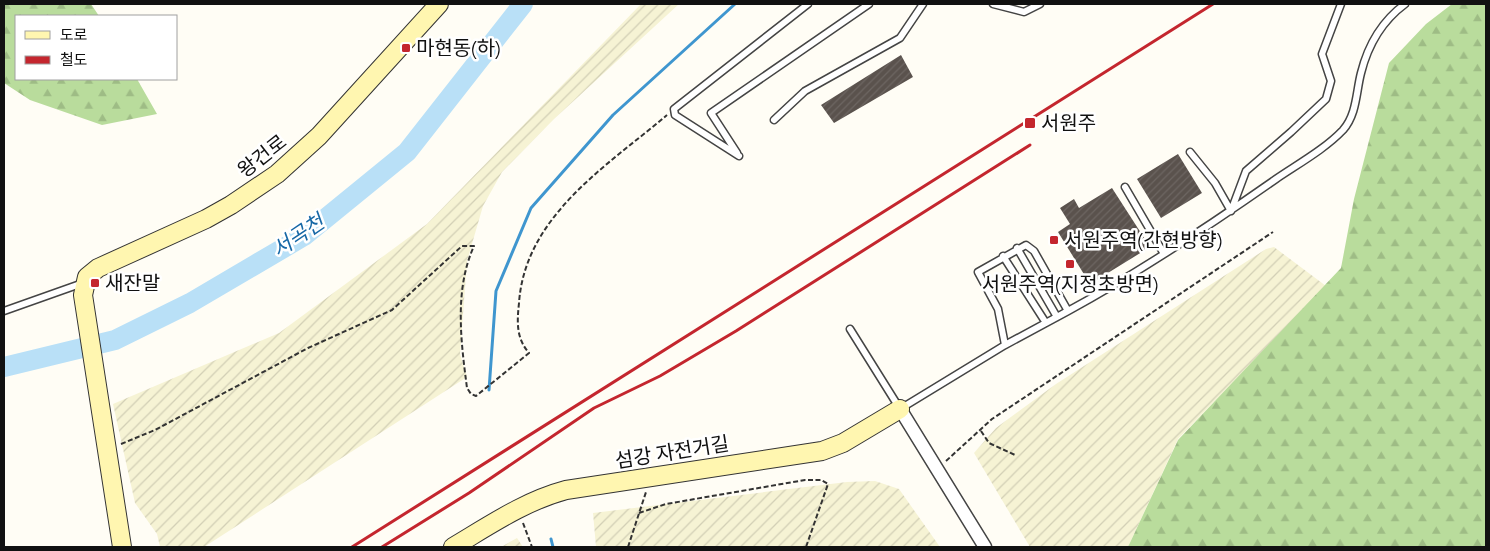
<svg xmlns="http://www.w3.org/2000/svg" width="1490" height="551" viewBox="0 0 1490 551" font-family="'Zilla Slab','Noto Sans KR',serif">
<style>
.farmland{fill:url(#farmland-furrows)}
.forest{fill:url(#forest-firs)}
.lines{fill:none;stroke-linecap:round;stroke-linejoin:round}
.stream{stroke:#3f96cf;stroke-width:3}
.river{stroke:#b9e0f7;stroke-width:20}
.building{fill:url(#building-hatch)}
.lane-casing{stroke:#444;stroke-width:9}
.street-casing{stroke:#444;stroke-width:15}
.secondary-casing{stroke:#333;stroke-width:20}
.path{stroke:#333;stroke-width:2;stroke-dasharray:5 2.5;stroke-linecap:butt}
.lane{stroke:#fff;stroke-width:6}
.street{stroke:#fff;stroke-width:12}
.secondary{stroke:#fff6b0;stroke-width:18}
.rail{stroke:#c4262e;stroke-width:3}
.poi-dot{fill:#c4262e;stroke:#fff;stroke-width:2}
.labels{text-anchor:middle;stroke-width:5;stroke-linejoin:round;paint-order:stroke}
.poi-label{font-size:20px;fill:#111;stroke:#fff;text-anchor:start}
.street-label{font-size:20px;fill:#111;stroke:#fff}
.water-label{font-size:21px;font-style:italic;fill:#1768a6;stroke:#fff}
</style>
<defs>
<pattern id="farmland-furrows" width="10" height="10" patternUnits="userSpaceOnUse" patternTransform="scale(1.25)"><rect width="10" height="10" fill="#f6f3d4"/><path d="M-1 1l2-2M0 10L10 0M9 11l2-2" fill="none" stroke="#d2cfb5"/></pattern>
<pattern id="forest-firs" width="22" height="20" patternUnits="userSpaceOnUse" patternTransform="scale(1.25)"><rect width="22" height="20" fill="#b9dc9c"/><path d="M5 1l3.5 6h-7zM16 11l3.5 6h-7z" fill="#9ebc85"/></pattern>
<pattern id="building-hatch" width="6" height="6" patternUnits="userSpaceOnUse" patternTransform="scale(1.25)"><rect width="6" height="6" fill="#5a524d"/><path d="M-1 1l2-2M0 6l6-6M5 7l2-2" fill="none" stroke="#6d6662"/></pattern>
</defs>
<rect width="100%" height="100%" fill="#fffdf5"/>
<path class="farmland" d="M 641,4 L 679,4 L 554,119 L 502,172 L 483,206 L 467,261 L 460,354 L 467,377 L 204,547 L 160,547 L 157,534 L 135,503 L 113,404 L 279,333 L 427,224 Z
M 1274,247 L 1326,286 L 1178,439 L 1128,547 L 1030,547 L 974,453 L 996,428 L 1056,384 L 1266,249 Z
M 875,481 L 899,489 L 940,547 L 596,547 L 593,513 L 847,482 Z
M 517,538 L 523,547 L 501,547 Z"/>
<path class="forest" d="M 4,4 L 91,4 L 99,16 L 16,16 L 16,79 L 137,79 L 157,114 L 102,125 L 30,100 L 4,83 Z
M 1452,4 L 1486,4 L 1486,547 L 1128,547 L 1178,440 L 1341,268 L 1354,199 L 1389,63 L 1426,24 Z"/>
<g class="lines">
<path class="stream" d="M 489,390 L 496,291 L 531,208 L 613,115 L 735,4
M 551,539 L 553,547"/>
<path class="river" d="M 4,367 L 115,340 L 190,303 L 304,236 L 407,152 L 523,4"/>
</g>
<path class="building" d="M 901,55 L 913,77 L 834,123 L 821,105 Z
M 1178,154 L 1202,193 L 1161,218 L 1137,179 Z
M 1112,188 L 1150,247 L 1090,284 L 1058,232 L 1070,224 L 1060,208 L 1074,199 L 1079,208 Z"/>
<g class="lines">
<g class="lane-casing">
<path id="lane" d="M 993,4 L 1024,12 L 1040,4
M 774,120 L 805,91 L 900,38 L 923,4
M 1190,152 L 1215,183 L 1231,211
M 737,153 L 711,113 L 869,4
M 739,156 L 675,115 L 674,109 L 808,4
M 1125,187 L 1164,254
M 1231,211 L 1246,171 L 1291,132 L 1326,99 L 1331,81 L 1322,54 L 1341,4
M 1026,245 L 1034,251 L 1068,311 L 1005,345 L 998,309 L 978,272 Z
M 1017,248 L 1057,317
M 1003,256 L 1046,323
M 4,311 L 83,283
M 1068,311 C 1140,272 1209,226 1276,179 C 1298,164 1325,149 1343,130 C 1357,114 1356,92 1361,73 C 1368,45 1382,21 1405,4
M 850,329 L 900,409 L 1005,345"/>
</g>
<g class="street-casing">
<path id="street" d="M 900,409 L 985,547"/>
</g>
<g class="secondary-casing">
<path id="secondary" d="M 122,547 L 83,295 L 87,277 L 98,268 L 206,219 L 231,205 L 277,174 L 319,136 L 439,4
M 453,547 C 490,525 525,501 566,490 L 822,451 L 843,443 L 900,409"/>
</g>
<path class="path" d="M 981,431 L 989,443 L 1015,455
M 121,444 L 155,430 L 308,348 L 392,310 L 462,246 L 474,246 C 454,290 461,342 467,388 L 471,394 L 476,396 L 529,353 C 516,338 517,322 519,303 C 525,216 607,166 667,115
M 946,461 L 992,419 L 1273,232
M 639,513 L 666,504 L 805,480 L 821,480 L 828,484 L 806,547
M 523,523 L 532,547
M 628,547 L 646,492"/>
<use href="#lane" class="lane"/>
<use href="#street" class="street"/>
<use href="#secondary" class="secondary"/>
<path class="rail" d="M 352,547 L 1213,4
M 382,547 L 469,493 L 594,408 L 660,376 L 736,331 L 1030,145"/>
</g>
<g class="poi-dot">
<rect x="401" y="43" width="10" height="10" rx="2.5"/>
<rect x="1024" y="117" width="12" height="12" rx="2.5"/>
<rect x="1049" y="235" width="10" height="10" rx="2.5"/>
<rect x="1065" y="259" width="10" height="10" rx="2.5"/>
<rect x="90" y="278" width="10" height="10" rx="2.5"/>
</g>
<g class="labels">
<g class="poi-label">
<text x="416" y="55">마현동(하)</text>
<text x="1041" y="130">서원주</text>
<text x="1064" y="247">서원주역(간현방향)</text>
<text x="105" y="290">새잔말</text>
<text x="1070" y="291" text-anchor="middle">서원주역(지정초방면)</text>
</g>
<g class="street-label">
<text transform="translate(262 156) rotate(-38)" y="7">왕건로</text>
<text transform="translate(672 452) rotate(-9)" y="7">섬강 자전거길</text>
</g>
<g class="water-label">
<text transform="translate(298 236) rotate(-34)" y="7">서곡천</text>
</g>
</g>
<rect width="1490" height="551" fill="none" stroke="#111111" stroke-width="10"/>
<rect x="15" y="15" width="162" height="65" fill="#ffffff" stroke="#a0a0a0"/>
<rect x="25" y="31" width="25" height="8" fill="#fff6b0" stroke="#a0a0a0"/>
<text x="60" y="40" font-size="15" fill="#111111">도로</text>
<rect x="25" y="56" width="25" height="8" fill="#c4262e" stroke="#a0a0a0"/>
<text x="60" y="65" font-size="15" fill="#111111">철도</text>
</svg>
